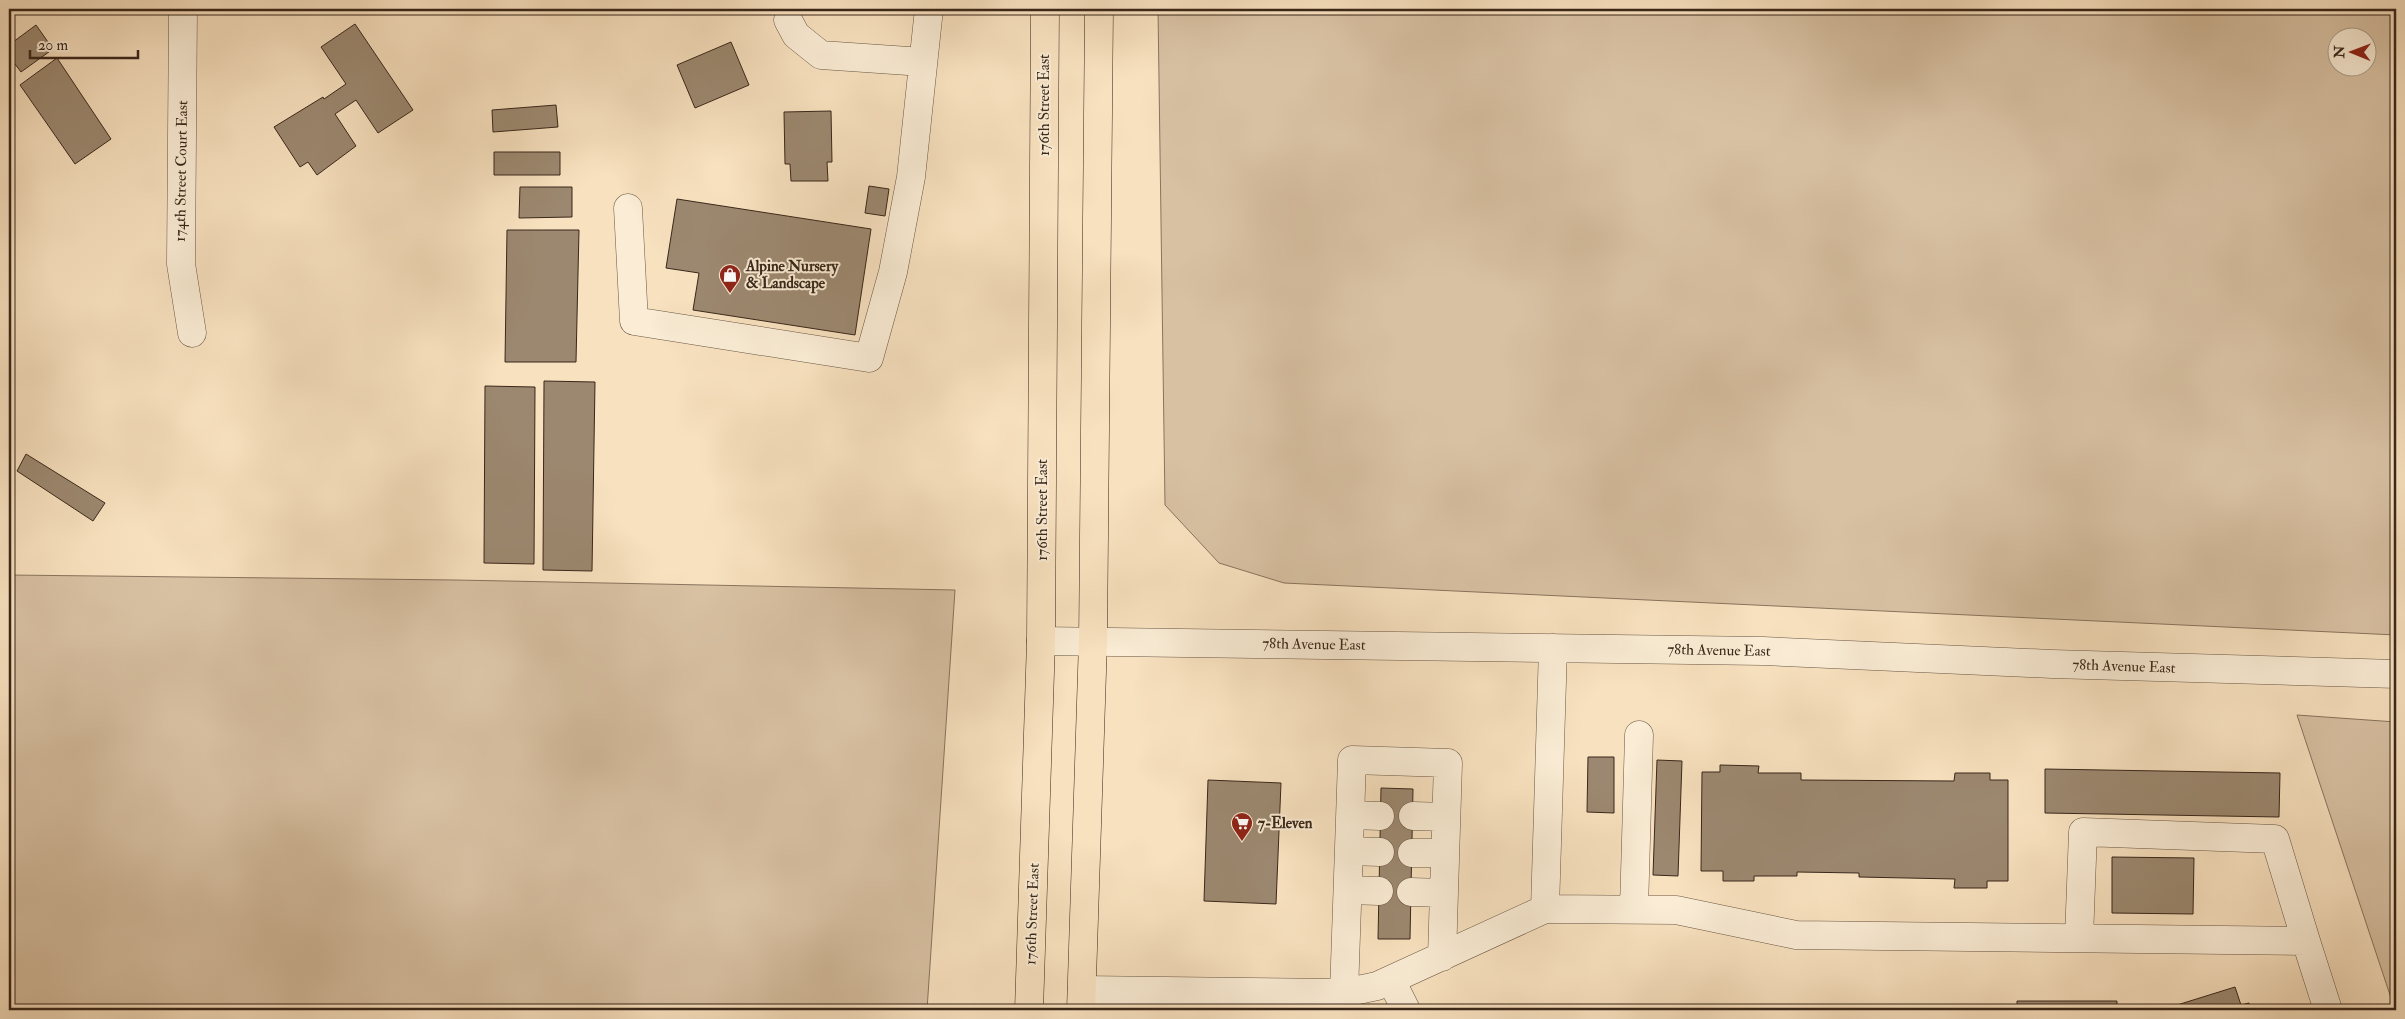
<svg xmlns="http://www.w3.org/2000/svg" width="2405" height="1019" viewBox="0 0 2405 1019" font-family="'IM FELL Double Pica',serif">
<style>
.green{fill:#d8c1a3;stroke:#88745e;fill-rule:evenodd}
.building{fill:#9c8870;stroke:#39271a}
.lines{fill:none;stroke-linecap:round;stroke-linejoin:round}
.minor-casing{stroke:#695643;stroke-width:29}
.major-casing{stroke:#39271a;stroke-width:29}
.minor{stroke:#faecd5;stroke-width:28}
.major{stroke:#f8e1bf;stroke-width:28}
.labels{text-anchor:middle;stroke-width:4;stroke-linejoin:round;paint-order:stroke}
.street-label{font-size:15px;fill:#39271a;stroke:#faecd5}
.poi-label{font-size:15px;font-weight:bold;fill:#39271a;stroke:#faecd5;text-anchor:start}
</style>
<rect width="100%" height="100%" fill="#f8e1bf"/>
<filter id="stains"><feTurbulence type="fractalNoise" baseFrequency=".004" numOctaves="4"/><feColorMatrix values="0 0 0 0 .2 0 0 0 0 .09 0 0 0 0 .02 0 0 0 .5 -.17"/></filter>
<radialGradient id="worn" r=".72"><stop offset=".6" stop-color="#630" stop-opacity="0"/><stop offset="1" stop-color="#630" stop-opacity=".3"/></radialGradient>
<path class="green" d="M 1158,9 L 2396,9 L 2396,635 L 1284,583 L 1219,563 L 1165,505 ZM 2338,38 L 2368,38 L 2368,68 L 2338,68 Z
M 9,575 L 456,580 L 955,590 L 927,1010 L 9,1010 Z
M 2297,715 L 2396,722 L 2396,1010 L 2395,1010 Z
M 1554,1007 L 1643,1010 L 1554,1010 Z"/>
<path class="building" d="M 355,24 L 413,110 L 378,133 L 356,100 L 335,114 L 356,146 L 317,175 L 308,162 L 300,167 L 274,127 L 323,97 L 324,99 L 346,84 L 321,47 Z
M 36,25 L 53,49 L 21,72 L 9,56 L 9,45 Z
M 731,42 L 749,85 L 695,108 L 677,65 Z
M 57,58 L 111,139 L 75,164 L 20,85 Z
M 556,105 L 558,127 L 493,132 L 492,110 Z
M 831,111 L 832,162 L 827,162 L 828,181 L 791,181 L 790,164 L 785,164 L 784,112 Z
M 494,152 L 560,152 L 560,175 L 494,175 Z
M 869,186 L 889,189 L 885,216 L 865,213 Z
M 520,187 L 572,187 L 572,217 L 519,218 Z
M 677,199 L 871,229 L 855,335 L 693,310 L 699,273 L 666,268 Z
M 507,230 L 579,230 L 576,362 L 505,362 Z
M 544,381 L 595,382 L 592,571 L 543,570 Z
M 485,386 L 535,387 L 534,564 L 484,563 Z
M 26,454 L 105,503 L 93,521 L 17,471 Z
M 1588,757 L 1614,757 L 1614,813 L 1587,812 Z
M 1657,760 L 1682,761 L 1678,876 L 1653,875 Z
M 1720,765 L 1759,766 L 1758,773 L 1801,773 L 1801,780 L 1954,781 L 1955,773 L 1990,773 L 1990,780 L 2008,780 L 2008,881 L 1987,881 L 1987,888 L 1954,888 L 1955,879 L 1859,877 L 1859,873 L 1797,872 L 1797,876 L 1754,876 L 1754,881 L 1723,881 L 1723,871 L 1701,871 L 1702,772 L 1720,772 Z
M 2045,769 L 2280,773 L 2279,817 L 2045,813 Z
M 1208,780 L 1281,783 L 1276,904 L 1204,901 Z
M 1381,788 L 1413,789 L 1410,939 L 1378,939 Z
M 2112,857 L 2194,858 L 2193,914 L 2112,913 Z
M 2235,987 L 2241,1005 L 2249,1003 L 2251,1010 L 2161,1010 Z
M 2017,1001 L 2117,1001 L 2117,1010 L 2017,1010 Z"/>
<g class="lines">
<g class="minor-casing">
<path id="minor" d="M 183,9 L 181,264 L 192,333
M 788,20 L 796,35 L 821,55 L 923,62
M 628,208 L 634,321 L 869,358 L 893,272 L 911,177 L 929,9
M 1041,641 L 1763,651 L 2052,664 L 2396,674
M 1351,815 L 1380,816
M 1413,816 L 1446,817
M 1349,851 L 1380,852
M 1412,853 L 1445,853
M 1348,890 L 1379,891
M 1411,892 L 1443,893
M 1545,909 L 1553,648
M 1634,909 L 1639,735
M 2079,938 L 2083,832 L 2275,839 L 2306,941
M 1391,980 L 1406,1010
M 1082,990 L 1344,993 L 1377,986 L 1545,909 L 1676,910 L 1796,935 L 2306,941 L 2328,1010
M 1344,993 L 1352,760 L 1448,763 L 1442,957"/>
</g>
<g class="major-casing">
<path id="major" d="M 1029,1010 L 1041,641 L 1045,9
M 1081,1010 L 1093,641 L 1099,9"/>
</g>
<use href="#minor" class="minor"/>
<use href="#major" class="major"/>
</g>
<defs>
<g id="shop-pin" transform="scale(1.125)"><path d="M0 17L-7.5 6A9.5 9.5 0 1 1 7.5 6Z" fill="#8f2418" stroke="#faecd5"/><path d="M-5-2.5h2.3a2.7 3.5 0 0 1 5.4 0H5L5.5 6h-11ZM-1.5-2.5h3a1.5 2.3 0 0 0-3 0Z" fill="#fff"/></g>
<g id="supermarket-pin" transform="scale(1.125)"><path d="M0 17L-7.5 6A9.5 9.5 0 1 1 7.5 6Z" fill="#8f2418" stroke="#faecd5"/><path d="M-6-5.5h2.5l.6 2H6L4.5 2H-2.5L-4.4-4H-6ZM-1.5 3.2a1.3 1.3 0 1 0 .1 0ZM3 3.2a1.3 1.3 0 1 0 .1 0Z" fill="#fff"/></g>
</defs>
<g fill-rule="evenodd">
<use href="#shop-pin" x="730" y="275"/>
<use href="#supermarket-pin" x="1242" y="823"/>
</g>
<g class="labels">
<g class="street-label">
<text transform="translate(1044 105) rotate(-90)" y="5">176th Street East</text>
<text transform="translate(181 171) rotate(-89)" y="5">174th Street Court East</text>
<text transform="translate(1042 510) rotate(-90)" y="5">176th Street East</text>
<text transform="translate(1314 644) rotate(1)" y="5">78th Avenue East</text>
<text transform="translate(1719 650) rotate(1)" y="5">78th Avenue East</text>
<text transform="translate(2124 666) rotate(2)" y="5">78th Avenue East</text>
<text transform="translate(1032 914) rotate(-88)" y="5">176th Street East</text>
</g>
<g class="poi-label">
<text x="746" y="271">Alpine Nursery<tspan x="746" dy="17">&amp; Landscape</tspan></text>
<text x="1258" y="828">7-Eleven</text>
</g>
</g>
<rect width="2405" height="1019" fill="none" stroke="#f8e1bf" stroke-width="30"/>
<rect x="10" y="10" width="2385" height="999" fill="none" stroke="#39271a" stroke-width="2.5"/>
<rect x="15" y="15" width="2375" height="989" fill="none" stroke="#39271a"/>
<g transform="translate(2352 52) rotate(271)"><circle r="24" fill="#faecd5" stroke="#ad9d8a"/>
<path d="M0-4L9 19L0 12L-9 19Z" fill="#8f2418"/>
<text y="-8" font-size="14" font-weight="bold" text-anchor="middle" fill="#39271a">N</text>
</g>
<path d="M30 50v8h108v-8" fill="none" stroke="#39271a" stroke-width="2.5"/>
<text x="38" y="50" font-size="15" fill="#39271a" stroke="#faecd5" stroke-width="4" paint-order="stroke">20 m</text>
<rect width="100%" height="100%" filter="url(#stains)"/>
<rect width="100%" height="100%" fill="url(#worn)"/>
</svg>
